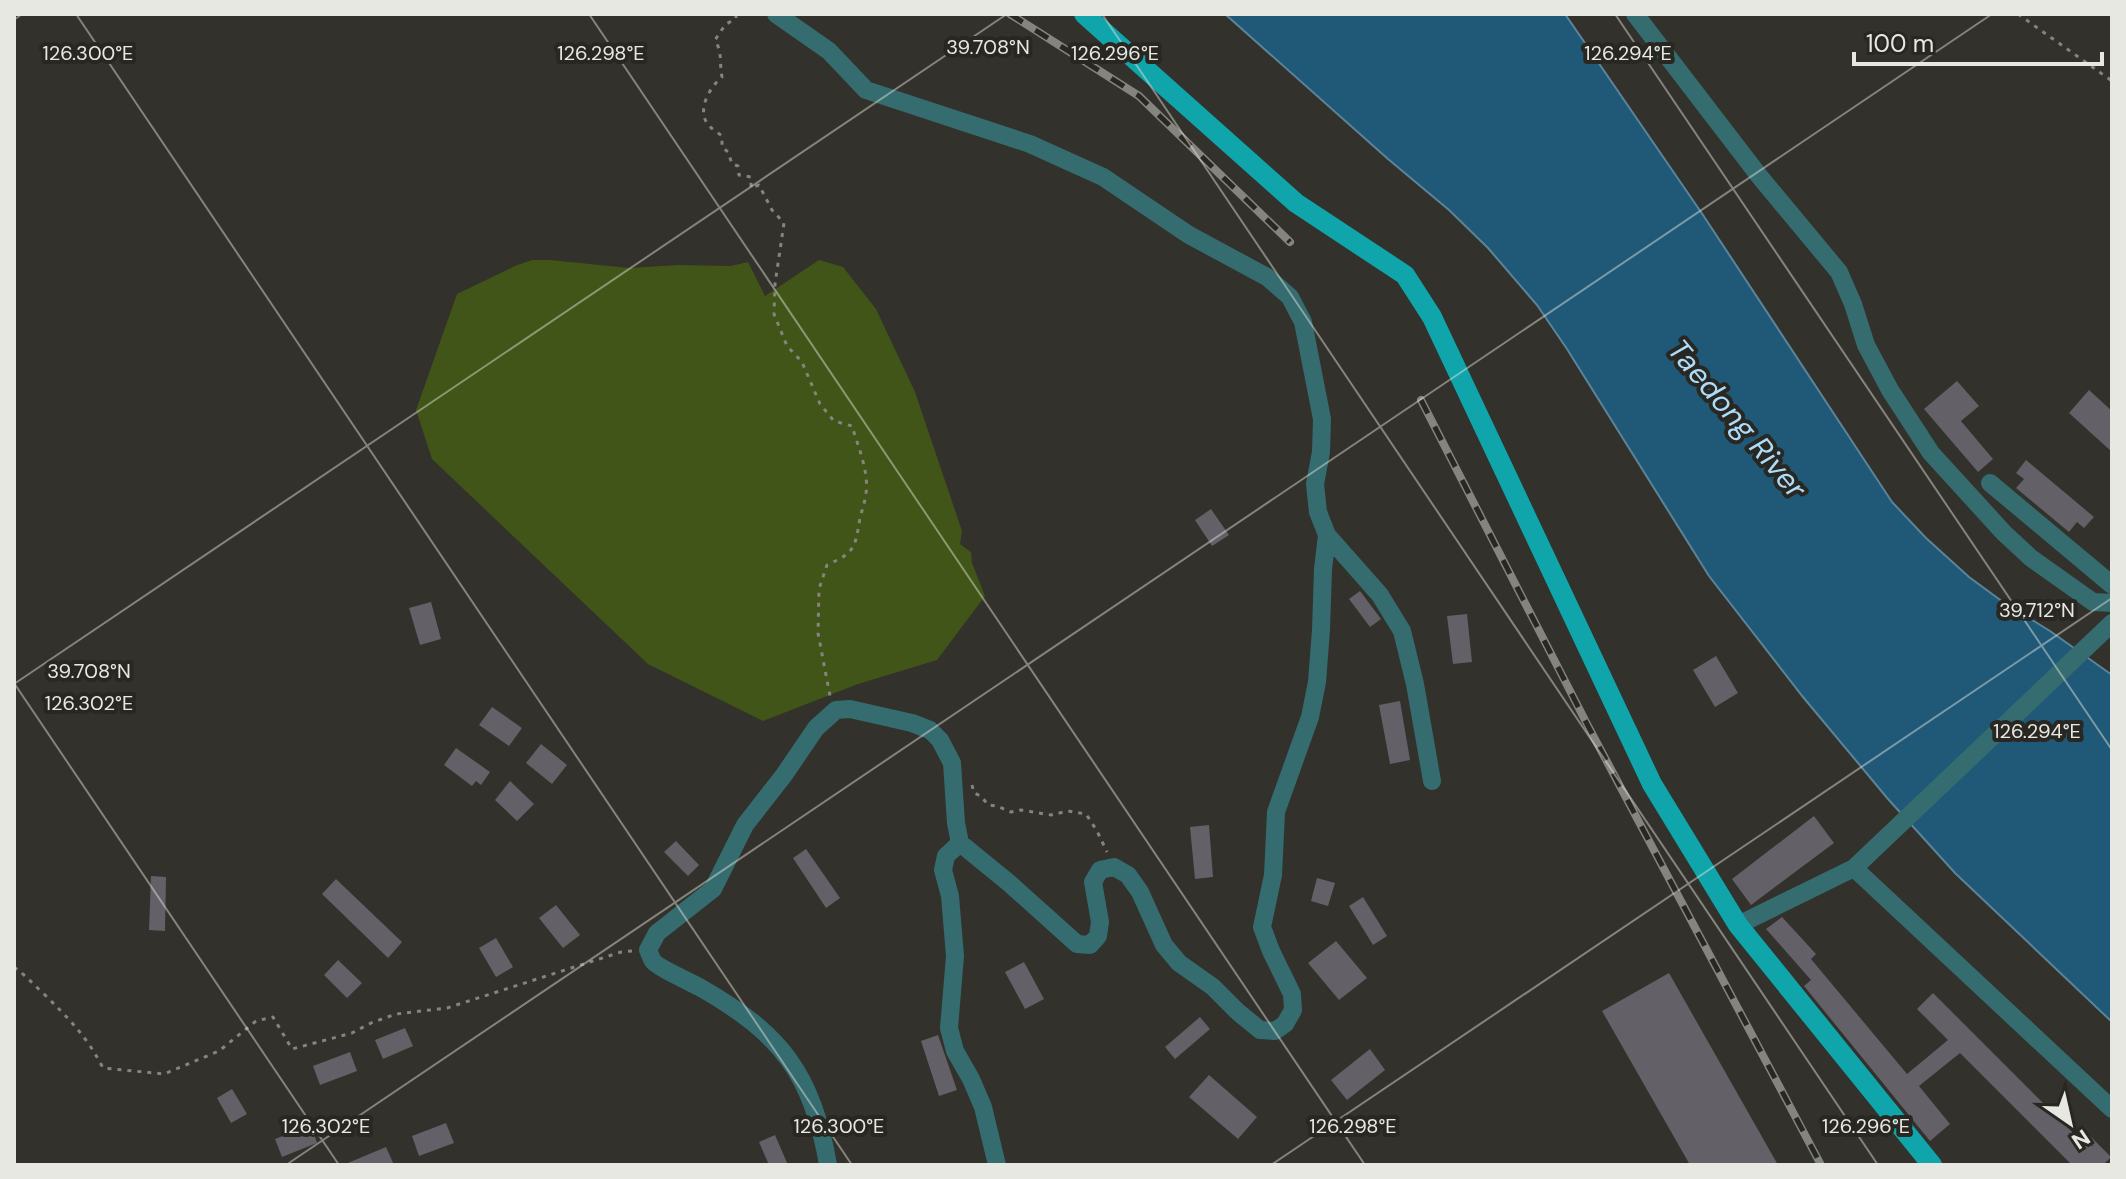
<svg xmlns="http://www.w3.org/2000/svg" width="2126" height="1179" viewBox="0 0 2126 1179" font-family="'DM Sans',sans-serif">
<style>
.green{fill:#405517}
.water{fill:#205978;stroke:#5c8498;stroke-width:2}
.building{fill:#646067}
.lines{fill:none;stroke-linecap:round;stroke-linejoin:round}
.path{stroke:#85847f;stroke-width:3;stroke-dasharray:4 6;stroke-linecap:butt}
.minor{stroke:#356c6f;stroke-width:18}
.primary{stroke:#0fa5ab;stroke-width:20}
.rail-casing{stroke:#85857f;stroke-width:8}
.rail{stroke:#292721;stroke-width:5;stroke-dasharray:15;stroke-linecap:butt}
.ticks{fill:none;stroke:#e8e8e3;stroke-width:2;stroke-opacity:0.45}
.labels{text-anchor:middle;stroke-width:8;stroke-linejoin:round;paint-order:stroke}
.water-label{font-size:30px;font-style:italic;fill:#addcfa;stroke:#292721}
.ticks-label{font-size:20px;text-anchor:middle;fill:#e8e8e3;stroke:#292721;stroke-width:8;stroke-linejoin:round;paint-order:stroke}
</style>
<rect width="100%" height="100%" fill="#32312b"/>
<path class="green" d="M 532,260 L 550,260 L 629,268 L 679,265 L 731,266 L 748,262 L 765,296 L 819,260 L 843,267 L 876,309 L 915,392 L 962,531 L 960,544 L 971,552 L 972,563 L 985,596 L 937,660 L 858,684 L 763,721 L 648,664 L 432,459 L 416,410 L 457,294 L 515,266 Z"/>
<path class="water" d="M 1225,14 L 1565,14 L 1703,215 L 1892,502 L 1926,538 L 1969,577 L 2003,602 L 2050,631 L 2112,675 L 2112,1022 L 1955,873 L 1888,799 L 1803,697 L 1709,576 L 1567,349 L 1537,305 L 1488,248 L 1449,210 L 1388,159 Z"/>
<path class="building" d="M 1957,381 L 1979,406 L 1961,421 L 1993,459 L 1978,472 L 1924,409 Z
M 2089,390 L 2112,411 L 2112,452 L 2069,413 Z
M 2026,460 L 2094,517 L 2084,528 L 2077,522 L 2069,532 L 2016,488 L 2024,479 L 2016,473 Z
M 1211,509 L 1229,535 L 1212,546 L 1195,520 Z
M 1360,591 L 1381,619 L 1370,627 L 1349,599 Z
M 431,602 L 441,639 L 420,645 L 409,608 Z
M 1467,614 L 1472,662 L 1453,664 L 1447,616 Z
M 1716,656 L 1738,693 L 1715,707 L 1693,670 Z
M 1400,701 L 1410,760 L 1390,764 L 1379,705 Z
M 492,707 L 522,728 L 509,746 L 479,725 Z
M 541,744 L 567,765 L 552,784 L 526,763 Z
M 456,748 L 490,772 L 481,785 L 476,781 L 472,786 L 444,765 Z
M 510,781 L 534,804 L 517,821 L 495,800 Z
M 1814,816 L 1834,843 L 1751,905 L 1732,879 Z
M 1209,825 L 1213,877 L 1195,879 L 1190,827 Z
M 676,841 L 699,865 L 688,876 L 664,852 Z
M 806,849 L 840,898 L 826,908 L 793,858 Z
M 151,876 L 166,877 L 165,931 L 149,930 Z
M 1317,878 L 1335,883 L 1328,906 L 1311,901 Z
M 336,879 L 402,942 L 388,958 L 322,894 Z
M 1363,897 L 1387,936 L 1373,945 L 1349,906 Z
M 556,905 L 580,935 L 563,948 L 539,918 Z
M 1782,917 L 1816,954 L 1811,959 L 1907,1074 L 1948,1040 L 1917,1009 L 1933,993 L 2075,1135 L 2082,1128 L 2111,1157 L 2103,1165 L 2072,1165 L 1960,1053 L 1919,1086 L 1950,1124 L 1930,1141 L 1804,986 L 1811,980 L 1766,929 Z
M 496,938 L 513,967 L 496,977 L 479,948 Z
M 1336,941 L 1367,978 L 1339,1000 L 1308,963 Z
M 338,960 L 362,983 L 347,998 L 324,975 Z
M 1024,962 L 1044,999 L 1025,1009 L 1005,972 Z
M 1669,973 L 1778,1165 L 1690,1165 L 1602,1011 Z
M 1200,1017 L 1210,1029 L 1175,1059 L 1165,1047 Z
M 405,1028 L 413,1046 L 383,1059 L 375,1040 Z
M 938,1035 L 957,1090 L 939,1096 L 921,1041 Z
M 1370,1049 L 1385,1070 L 1347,1100 L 1331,1080 Z
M 350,1052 L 357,1071 L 320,1085 L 313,1066 Z
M 1209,1075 L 1257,1117 L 1238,1139 L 1189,1097 Z
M 232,1089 L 247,1114 L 231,1123 L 217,1098 Z
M 446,1123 L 454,1143 L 419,1156 L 412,1136 Z
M 311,1125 L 317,1143 L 282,1157 L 275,1139 Z
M 775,1135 L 788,1165 L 769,1165 L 759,1142 Z
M 386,1147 L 394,1165 L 343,1165 Z"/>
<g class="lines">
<path class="path" d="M 736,14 L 736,18 L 725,25 L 715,40 C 723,54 719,62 722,77 C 711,86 697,108 707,123 C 710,128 717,132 722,136 L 722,147 L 728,152 L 732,164 L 738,166 L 739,175 L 751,177 L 751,188 L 759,185 L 772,210 L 784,223 L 775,284 L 774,314 L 787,346 L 802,362 L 820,404 L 834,421 L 852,426 C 858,446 869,472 866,493 C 865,502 862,510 860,518 C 855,547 856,552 827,565 L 819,589 L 818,633 L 830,696
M 2018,14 L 2112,81
M 972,785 L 974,793 L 981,796 L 988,805 L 997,806 L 1011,812 L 1021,810 L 1051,815 L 1068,811 L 1086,814 L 1097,831 L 1107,852
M 14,967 C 25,975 33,984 43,993 C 68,1018 86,1035 103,1068 L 164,1074 L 219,1051 L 256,1021 L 273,1017 L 292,1049 L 352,1033 L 371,1023 L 396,1014 L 447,1008 L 621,952 L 632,951"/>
<path class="minor" d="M 776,14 L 829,51 L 866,90 L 1030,144 L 1103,177 L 1189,235 L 1267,277 L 1290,297 L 1303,322 L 1322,419 L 1321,452 L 1315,484 L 1318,512 L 1327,535 L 1380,595 L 1402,631 L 1415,684 L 1432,781
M 1635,14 L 1760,177 L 1839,272 L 1853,304 L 1866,345 L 1890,390 L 1931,453 L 2004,533 L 2031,558 L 2093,602 L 2112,603
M 1990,483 L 2112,585
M 960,843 L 946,856 L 943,870 L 950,896 L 955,956 L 949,1028 L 955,1051 L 971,1079 L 983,1107 L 997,1165
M 1854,868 L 2112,623
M 1738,925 L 1854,868 L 2112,1109
M 828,1165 C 813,1074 780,1033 701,988 C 692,983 657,967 653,961 C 651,958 650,954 648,950 L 657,933 L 713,889 L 745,825 L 784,775 L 816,728 L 836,710 L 850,709 L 912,723 L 930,730 L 940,740 L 952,763 L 956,823 L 960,843 L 1009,883 L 1077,944 L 1090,945 L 1098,936 L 1100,922 L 1093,882 L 1100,870 L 1114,867 L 1128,875 L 1140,892 L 1164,945 L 1179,963 L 1213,987 L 1238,1012 L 1260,1030 L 1275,1031 L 1285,1024 L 1293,1010 L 1292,994 L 1271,951 L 1262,927 L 1273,875 L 1276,812 L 1310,717 L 1317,682 L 1321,630 L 1323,569 L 1327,535"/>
<path class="primary" d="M 1084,14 L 1296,203 L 1405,275 L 1432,317 L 1652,784 L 1738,925 L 1932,1165"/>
<g class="rail-casing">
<path id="rail" d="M 1010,14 L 1139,96 L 1290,242
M 1421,400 L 1587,724 L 1821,1165"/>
</g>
<use href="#rail" class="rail"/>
</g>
<path class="ticks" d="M 76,14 L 852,1165M 589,14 L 1365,1165M 1102,14 L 1878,1165M 1615,14 L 2112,750M 14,20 L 22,14M 14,683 L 339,1165M 14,684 L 1007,14M 286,1165 L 1992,14M 1271,1165 L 2112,598"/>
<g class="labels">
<g class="water-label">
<text transform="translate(1737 419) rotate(50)" y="10">Taedong River</text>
</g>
</g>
<g class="ticks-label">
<text x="988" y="54">39.708°N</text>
<text x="88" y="60">126.300°E</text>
<text x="601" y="60">126.298°E</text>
<text x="1115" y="60">126.296°E</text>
<text x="1628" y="60">126.294°E</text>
<text x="2037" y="617">39.712°N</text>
<text x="89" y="678">39.708°N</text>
<text x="89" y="710">126.302°E</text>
<text x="2037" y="738">126.294°E</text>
<text x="326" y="1133">126.302°E</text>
<text x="839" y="1133">126.300°E</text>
<text x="1353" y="1133">126.298°E</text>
<text x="1866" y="1133">126.296°E</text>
</g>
<rect width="2126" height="1179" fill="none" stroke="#e8e8e3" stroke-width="32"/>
<g transform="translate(2070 1123) rotate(146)" stroke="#292721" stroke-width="6" paint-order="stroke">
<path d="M0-6L14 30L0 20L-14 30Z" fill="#e8e8e3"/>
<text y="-12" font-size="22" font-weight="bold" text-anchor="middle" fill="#e8e8e3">N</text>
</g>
<path d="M1854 52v12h248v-12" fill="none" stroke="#e8e8e3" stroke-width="4"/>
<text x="1866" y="52" font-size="24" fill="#e8e8e3" stroke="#292721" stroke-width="6" paint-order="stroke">100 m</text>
</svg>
